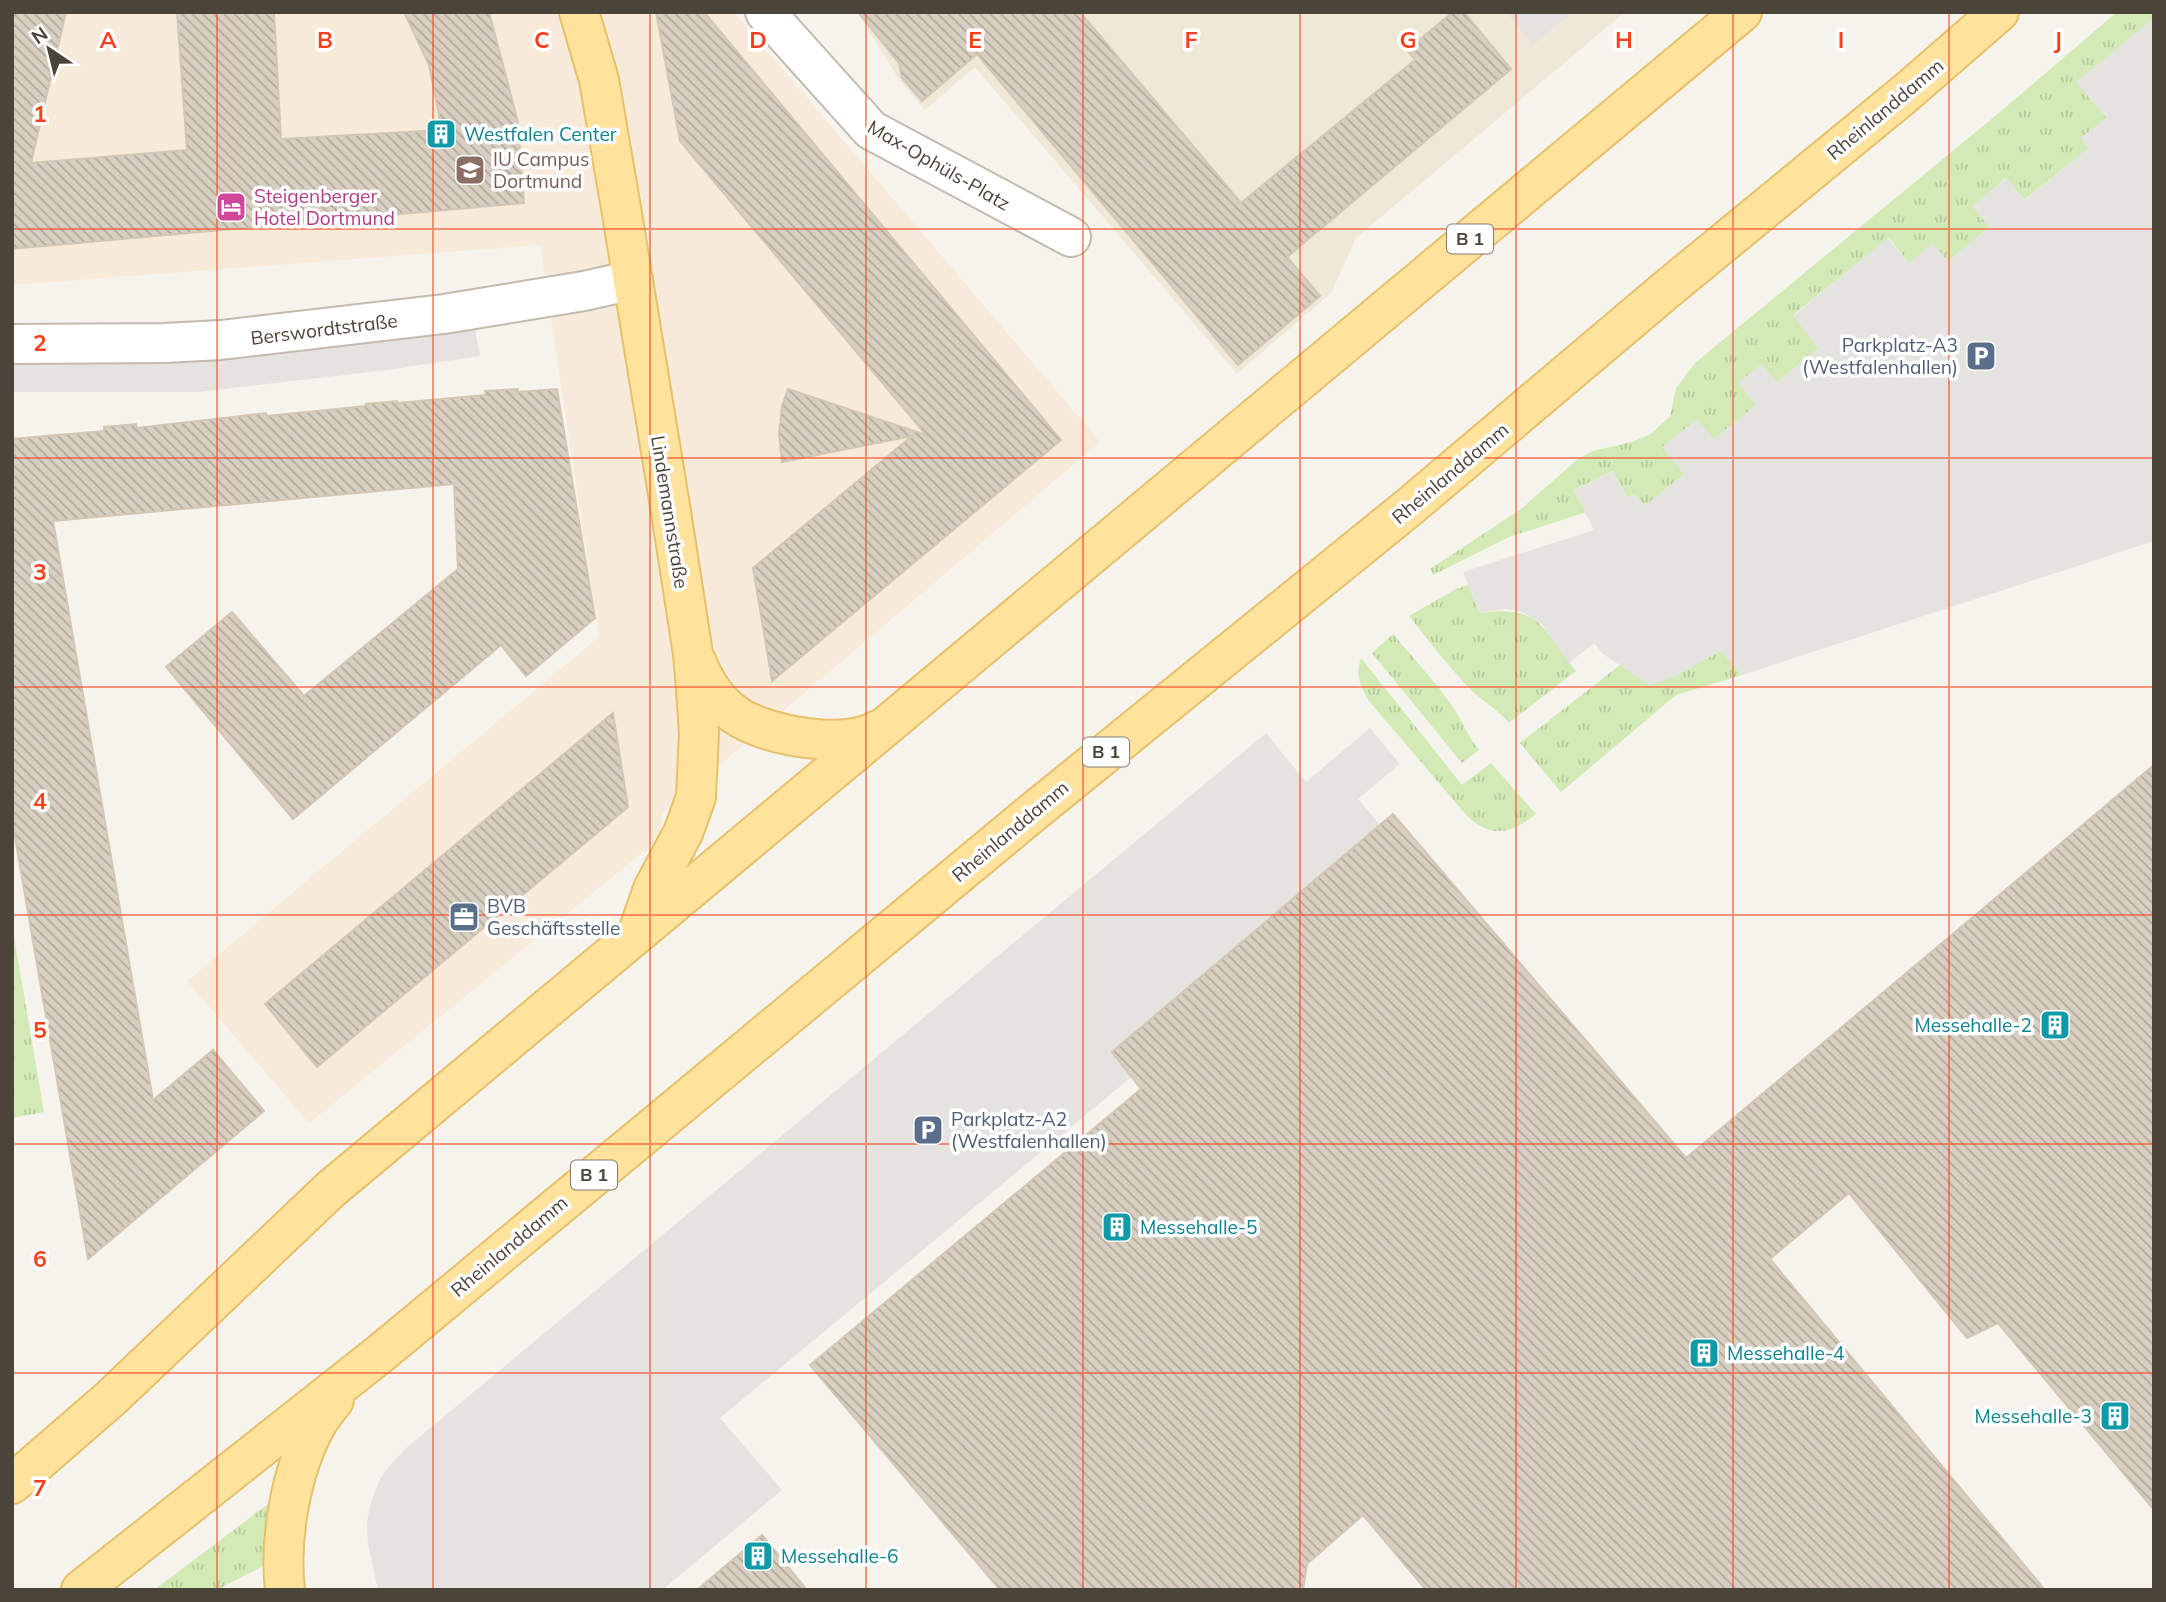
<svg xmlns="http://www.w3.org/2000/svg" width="2166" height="1602" viewBox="0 0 2166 1602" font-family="Mulish,sans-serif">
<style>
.commercial{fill:#f7ead8}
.education{fill:#efe8d6}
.grass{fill:url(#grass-tufts)}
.parking{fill:#e5e3e0}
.building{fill:url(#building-back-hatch);stroke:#d3c7b4;stroke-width:2}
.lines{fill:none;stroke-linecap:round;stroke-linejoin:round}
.minor-casing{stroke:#c2bbae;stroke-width:42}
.major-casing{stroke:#e6c16a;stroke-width:42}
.minor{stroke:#fff;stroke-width:38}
.major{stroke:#ffe39c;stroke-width:38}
.grid{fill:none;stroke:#fc3f1d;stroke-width:2;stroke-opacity:0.55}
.labels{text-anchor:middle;stroke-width:7;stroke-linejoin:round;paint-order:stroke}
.shield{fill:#fff;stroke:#817c74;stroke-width:2}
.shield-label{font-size:18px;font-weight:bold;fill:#4b4439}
.street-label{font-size:19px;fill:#4b4439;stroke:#fff}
.culture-label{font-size:19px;fill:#0d838f;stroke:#fff;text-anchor:start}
.education-label{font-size:19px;fill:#785e54;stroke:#fff;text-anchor:start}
.hotel-label{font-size:19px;fill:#b23c85;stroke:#fff;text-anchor:start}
.service-label{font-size:19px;fill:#4e5e75;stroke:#fff;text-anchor:start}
.grid-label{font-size:23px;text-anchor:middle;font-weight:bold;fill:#fc3f1d;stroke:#fff;stroke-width:7;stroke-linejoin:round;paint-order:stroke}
</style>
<defs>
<pattern id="grass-tufts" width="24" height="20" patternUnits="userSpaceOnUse" patternTransform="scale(1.75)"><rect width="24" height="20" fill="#d2eab5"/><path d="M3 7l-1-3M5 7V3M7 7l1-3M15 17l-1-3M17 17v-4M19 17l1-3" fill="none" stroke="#b6ca9c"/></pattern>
<pattern id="building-back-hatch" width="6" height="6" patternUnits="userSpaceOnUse" patternTransform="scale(1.75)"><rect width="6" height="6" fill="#d8cfc1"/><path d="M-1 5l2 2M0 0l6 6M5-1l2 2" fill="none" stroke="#b1aa9e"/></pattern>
</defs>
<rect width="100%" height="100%" fill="#f6f3ec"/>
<path class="commercial" d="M 12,12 L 734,12 L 1100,442 L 662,814 L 659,839 L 309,1123 L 187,981 L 599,637 L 540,245 L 12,285 Z"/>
<path class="education" d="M 857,12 L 1625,12 L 1356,238 L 1331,293 L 1237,374 L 975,67 L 925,110 L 900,81 Z"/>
<path class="grass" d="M 2117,12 L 2154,12 L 2154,18 L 2106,119 L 2089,148 L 2024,200 L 2006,178 L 1973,206 L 1990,227 L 1948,261 L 1909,263 L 1889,238 L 1793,315 L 1819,348 L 1776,383 L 1761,364 L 1739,383 L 1756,405 L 1714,440 L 1663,447 L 1684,474 L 1645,506 L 1635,495 L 1627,497 L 1612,471 L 1574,490 L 1586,512 L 1509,537 L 1433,575 L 1430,569 L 1521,509 L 1579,458 L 1593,451 L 1632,442 L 1651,434 L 1670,416 L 1676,388 L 1695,363 L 2000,112 Z
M 1468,585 L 1480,613 C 1542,604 1542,629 1576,671 L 1509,723 C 1498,710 1484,702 1472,691 C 1449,667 1429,641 1409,616 L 1454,590 Z
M 1393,634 C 1412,657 1433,679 1450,703 C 1461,718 1467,735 1479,750 L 1462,763 L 1372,653 Z
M 1721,651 L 1742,675 L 1676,695 L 1561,792 L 1520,743 L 1620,665 L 1650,685 Z
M 1361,658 L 1462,785 L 1491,763 L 1536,814 C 1511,834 1492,839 1467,816 L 1369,701 C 1360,686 1355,675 1361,658 Z
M 12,925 L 44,1112 L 12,1118 Z
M 272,1501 L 267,1564 L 217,1590 L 154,1590 Z"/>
<path class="parking" d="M 1506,12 L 1573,12 L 1533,45 Z
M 2154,18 L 2154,541 L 1742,675 L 1721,651 L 1675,677 L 1650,685 L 1603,654 L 1594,643 L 1569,663 L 1542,624 L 1522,612 L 1505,609 L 1480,613 L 1463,572 L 1594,530 L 1574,490 L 1613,471 L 1627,497 L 1635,495 L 1645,506 L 1684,474 L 1662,447 L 1697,419 L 1714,439 L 1756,405 L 1738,383 L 1761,364 L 1777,382 L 1818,348 L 1793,316 L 1888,238 L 1909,263 L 1933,243 L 1948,261 L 1989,227 L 1972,206 L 2007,178 L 2025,200 L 2088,148 L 2081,138 L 2106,118 L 2076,82 Z
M 475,329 L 480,356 L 387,370 L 197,392 L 12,392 L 12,363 L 87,364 L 200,361 L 349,345 Z
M 1370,728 L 1400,764 L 1358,799 L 1403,852 L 720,1418 L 782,1490 L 662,1590 L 378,1590 L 368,1544 L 367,1523 L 370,1505 L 378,1483 L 386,1470 L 405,1449 L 1266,733 L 1306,782 Z"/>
<path class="building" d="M 12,12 L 66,12 L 31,163 L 187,150 L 177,12 L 274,12 L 281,139 L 442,130 L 429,65 L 404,12 L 489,12 L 518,122 L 524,203 L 12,249 Z
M 656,12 L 704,12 L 1061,440 L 772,681 L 753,568 L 912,436 L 782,462 L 779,434 L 782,406 L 788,389 L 926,435 L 680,141 Z
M 858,12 L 1080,12 L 1241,203 L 1415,60 L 1407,50 L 1453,12 L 1464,12 L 1511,69 L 1287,257 L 1320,296 L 1238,365 L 977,54 L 922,101 L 902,78 L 899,63 Z
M 518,389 L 518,392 L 557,389 L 595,618 L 526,676 L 501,645 L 293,819 L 166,667 L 232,612 L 304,696 L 458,569 L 454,484 L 53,521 L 153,1100 L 213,1050 L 264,1111 L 88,1259 L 12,820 L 12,439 L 104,431 L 104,427 L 136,424 L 137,428 L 266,413 L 267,416 L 366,406 L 366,404 L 397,401 L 397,403 L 486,395 L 485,391 Z
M 613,713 L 628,807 L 317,1067 L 265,1004 Z
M 2154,765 L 2154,1510 L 1998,1323 L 1967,1338 L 1849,1193 L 1770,1259 L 2045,1590 L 1426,1590 L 1363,1515 L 1307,1564 L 1303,1590 L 1000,1590 L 810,1365 L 1141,1089 L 1112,1052 L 1393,814 L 1686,1158 Z
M 762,1535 L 807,1590 L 697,1590 Z"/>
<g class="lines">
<g class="minor-casing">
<path id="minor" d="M 765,12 L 871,130 L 1071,237
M 12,344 L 164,343 L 221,340 L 444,314 L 584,291 L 633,280"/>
</g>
<g class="major-casing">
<path id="major" d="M 579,12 L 599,80 L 622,214 L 671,512 L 693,654 L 696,690 L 699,733 L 696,797 L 683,833 L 653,889 L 638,932
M 696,661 C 705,684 719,706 742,719 C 775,737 845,749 878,730
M 12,1484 L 110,1399 L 331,1189 L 1742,12
M 81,1590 L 381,1353 L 1032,813 L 1408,508 L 1666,290 L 1907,92 L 1999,12
M 285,1590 C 279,1539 291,1472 315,1427 C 320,1417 328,1408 334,1400"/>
</g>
<use href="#minor" class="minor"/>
<use href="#major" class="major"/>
</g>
<path class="grid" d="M 217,12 L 217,1590M 433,12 L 433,1590M 650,12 L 650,1590M 866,12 L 866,1590M 1083,12 L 1083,1590M 1300,12 L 1300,1590M 1516,12 L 1516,1590M 1733,12 L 1733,1590M 1949,12 L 1949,1590M 12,229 L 2154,229M 12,458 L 2154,458M 12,687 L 2154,687M 12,915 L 2154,915M 12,1144 L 2154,1144M 12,1373 L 2154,1373"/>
<defs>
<g id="building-square" transform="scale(1.575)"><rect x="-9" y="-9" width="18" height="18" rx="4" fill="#0f9aa8" stroke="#fff"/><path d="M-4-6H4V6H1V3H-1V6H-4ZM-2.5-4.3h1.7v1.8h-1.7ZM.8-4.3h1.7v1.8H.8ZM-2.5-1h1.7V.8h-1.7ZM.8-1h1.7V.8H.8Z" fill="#fff"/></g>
<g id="university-square" transform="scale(1.575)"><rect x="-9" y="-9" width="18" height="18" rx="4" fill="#8d6e63" stroke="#fff"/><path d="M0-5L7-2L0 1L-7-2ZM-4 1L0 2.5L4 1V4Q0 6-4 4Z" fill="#fff"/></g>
<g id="hotel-square" transform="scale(1.575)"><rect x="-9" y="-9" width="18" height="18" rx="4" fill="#d1479c" stroke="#fff"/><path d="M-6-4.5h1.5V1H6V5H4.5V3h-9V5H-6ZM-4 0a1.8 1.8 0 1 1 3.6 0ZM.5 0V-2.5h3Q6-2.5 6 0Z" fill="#fff"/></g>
<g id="parking-square" transform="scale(1.575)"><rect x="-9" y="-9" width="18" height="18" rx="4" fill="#5c6f8a" stroke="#fff"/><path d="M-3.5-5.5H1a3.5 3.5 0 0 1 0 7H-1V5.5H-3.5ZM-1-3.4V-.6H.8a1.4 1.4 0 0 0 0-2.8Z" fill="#fff"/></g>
<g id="office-square" transform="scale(1.575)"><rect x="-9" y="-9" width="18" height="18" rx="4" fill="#5c6f8a" stroke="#fff"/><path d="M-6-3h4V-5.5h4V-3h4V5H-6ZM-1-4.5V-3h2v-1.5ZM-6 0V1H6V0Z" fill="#fff"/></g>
</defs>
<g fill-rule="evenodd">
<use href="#building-square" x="441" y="134"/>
<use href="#university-square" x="470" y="170"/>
<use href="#hotel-square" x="231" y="207"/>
<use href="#parking-square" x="1981" y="356"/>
<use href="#office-square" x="464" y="917"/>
<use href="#building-square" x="2055" y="1025"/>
<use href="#parking-square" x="928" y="1130"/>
<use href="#building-square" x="1117" y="1227"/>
<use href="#building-square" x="1704" y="1353"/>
<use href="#building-square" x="2115" y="1416"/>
<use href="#building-square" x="758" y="1556"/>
</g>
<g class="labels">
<g class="shield">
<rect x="1447" y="224.5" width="46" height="29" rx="5"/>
<rect x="1083" y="737.5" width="46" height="29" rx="5"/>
<rect x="571" y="1160.5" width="46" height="29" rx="5"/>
</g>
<g class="shield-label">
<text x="1470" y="245">B 1</text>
<text x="1106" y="758">B 1</text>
<text x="594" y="1181">B 1</text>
</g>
<g class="street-label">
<text transform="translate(1885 109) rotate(-40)" y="7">Rheinlanddamm</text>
<text transform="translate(939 165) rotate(30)" y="7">Max-Ophüls-Platz</text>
<text transform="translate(324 329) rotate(-7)" y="7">Berswordtstraße</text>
<text transform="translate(1450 473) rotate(-40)" y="7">Rheinlanddamm</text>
<text transform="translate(670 512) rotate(81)" y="7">Lindemannstraße</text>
<text transform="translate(1010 831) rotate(-40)" y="7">Rheinlanddamm</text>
<text transform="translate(509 1246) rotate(-40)" y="7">Rheinlanddamm</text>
</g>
<g class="culture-label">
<text x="464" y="141">Westfalen Center</text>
<text x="2032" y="1032" text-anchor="end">Messehalle-2</text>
<text x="1140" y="1234">Messehalle-5</text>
<text x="1727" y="1360">Messehalle-4</text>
<text x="2092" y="1423" text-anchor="end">Messehalle-3</text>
<text x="781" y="1563">Messehalle-6</text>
</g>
<g class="education-label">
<text x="493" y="166">IU Campus<tspan x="493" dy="22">Dortmund</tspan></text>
</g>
<g class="hotel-label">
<text x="254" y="203">Steigenberger<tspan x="254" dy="22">Hotel Dortmund</tspan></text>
</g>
<g class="service-label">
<text x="1958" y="352" text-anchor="end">Parkplatz-A3<tspan x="1958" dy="22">(Westfalenhallen)</tspan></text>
<text x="487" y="913">BVB<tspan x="487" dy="22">Geschäftsstelle</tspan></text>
<text x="951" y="1126">Parkplatz-A2<tspan x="951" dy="22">(Westfalenhallen)</tspan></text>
</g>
</g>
<g class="grid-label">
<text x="108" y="48">A</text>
<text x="325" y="48">B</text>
<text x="542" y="48">C</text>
<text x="758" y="48">D</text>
<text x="975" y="48">E</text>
<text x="1191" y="48">F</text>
<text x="1408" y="48">G</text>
<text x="1624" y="48">H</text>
<text x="1841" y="48">I</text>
<text x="2058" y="48">J</text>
<text x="40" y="122">1</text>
<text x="40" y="351">2</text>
<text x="40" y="580">3</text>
<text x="40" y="809">4</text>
<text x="40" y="1038">5</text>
<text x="40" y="1267">6</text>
<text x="40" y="1496">7</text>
</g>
<rect width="2166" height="1602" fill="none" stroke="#4b4439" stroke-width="28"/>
<g transform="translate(49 49) rotate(325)" stroke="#ffffff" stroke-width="5" paint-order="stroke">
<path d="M0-5L12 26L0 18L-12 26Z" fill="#4b4439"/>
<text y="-10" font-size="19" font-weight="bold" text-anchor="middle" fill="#4b4439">N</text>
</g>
</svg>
